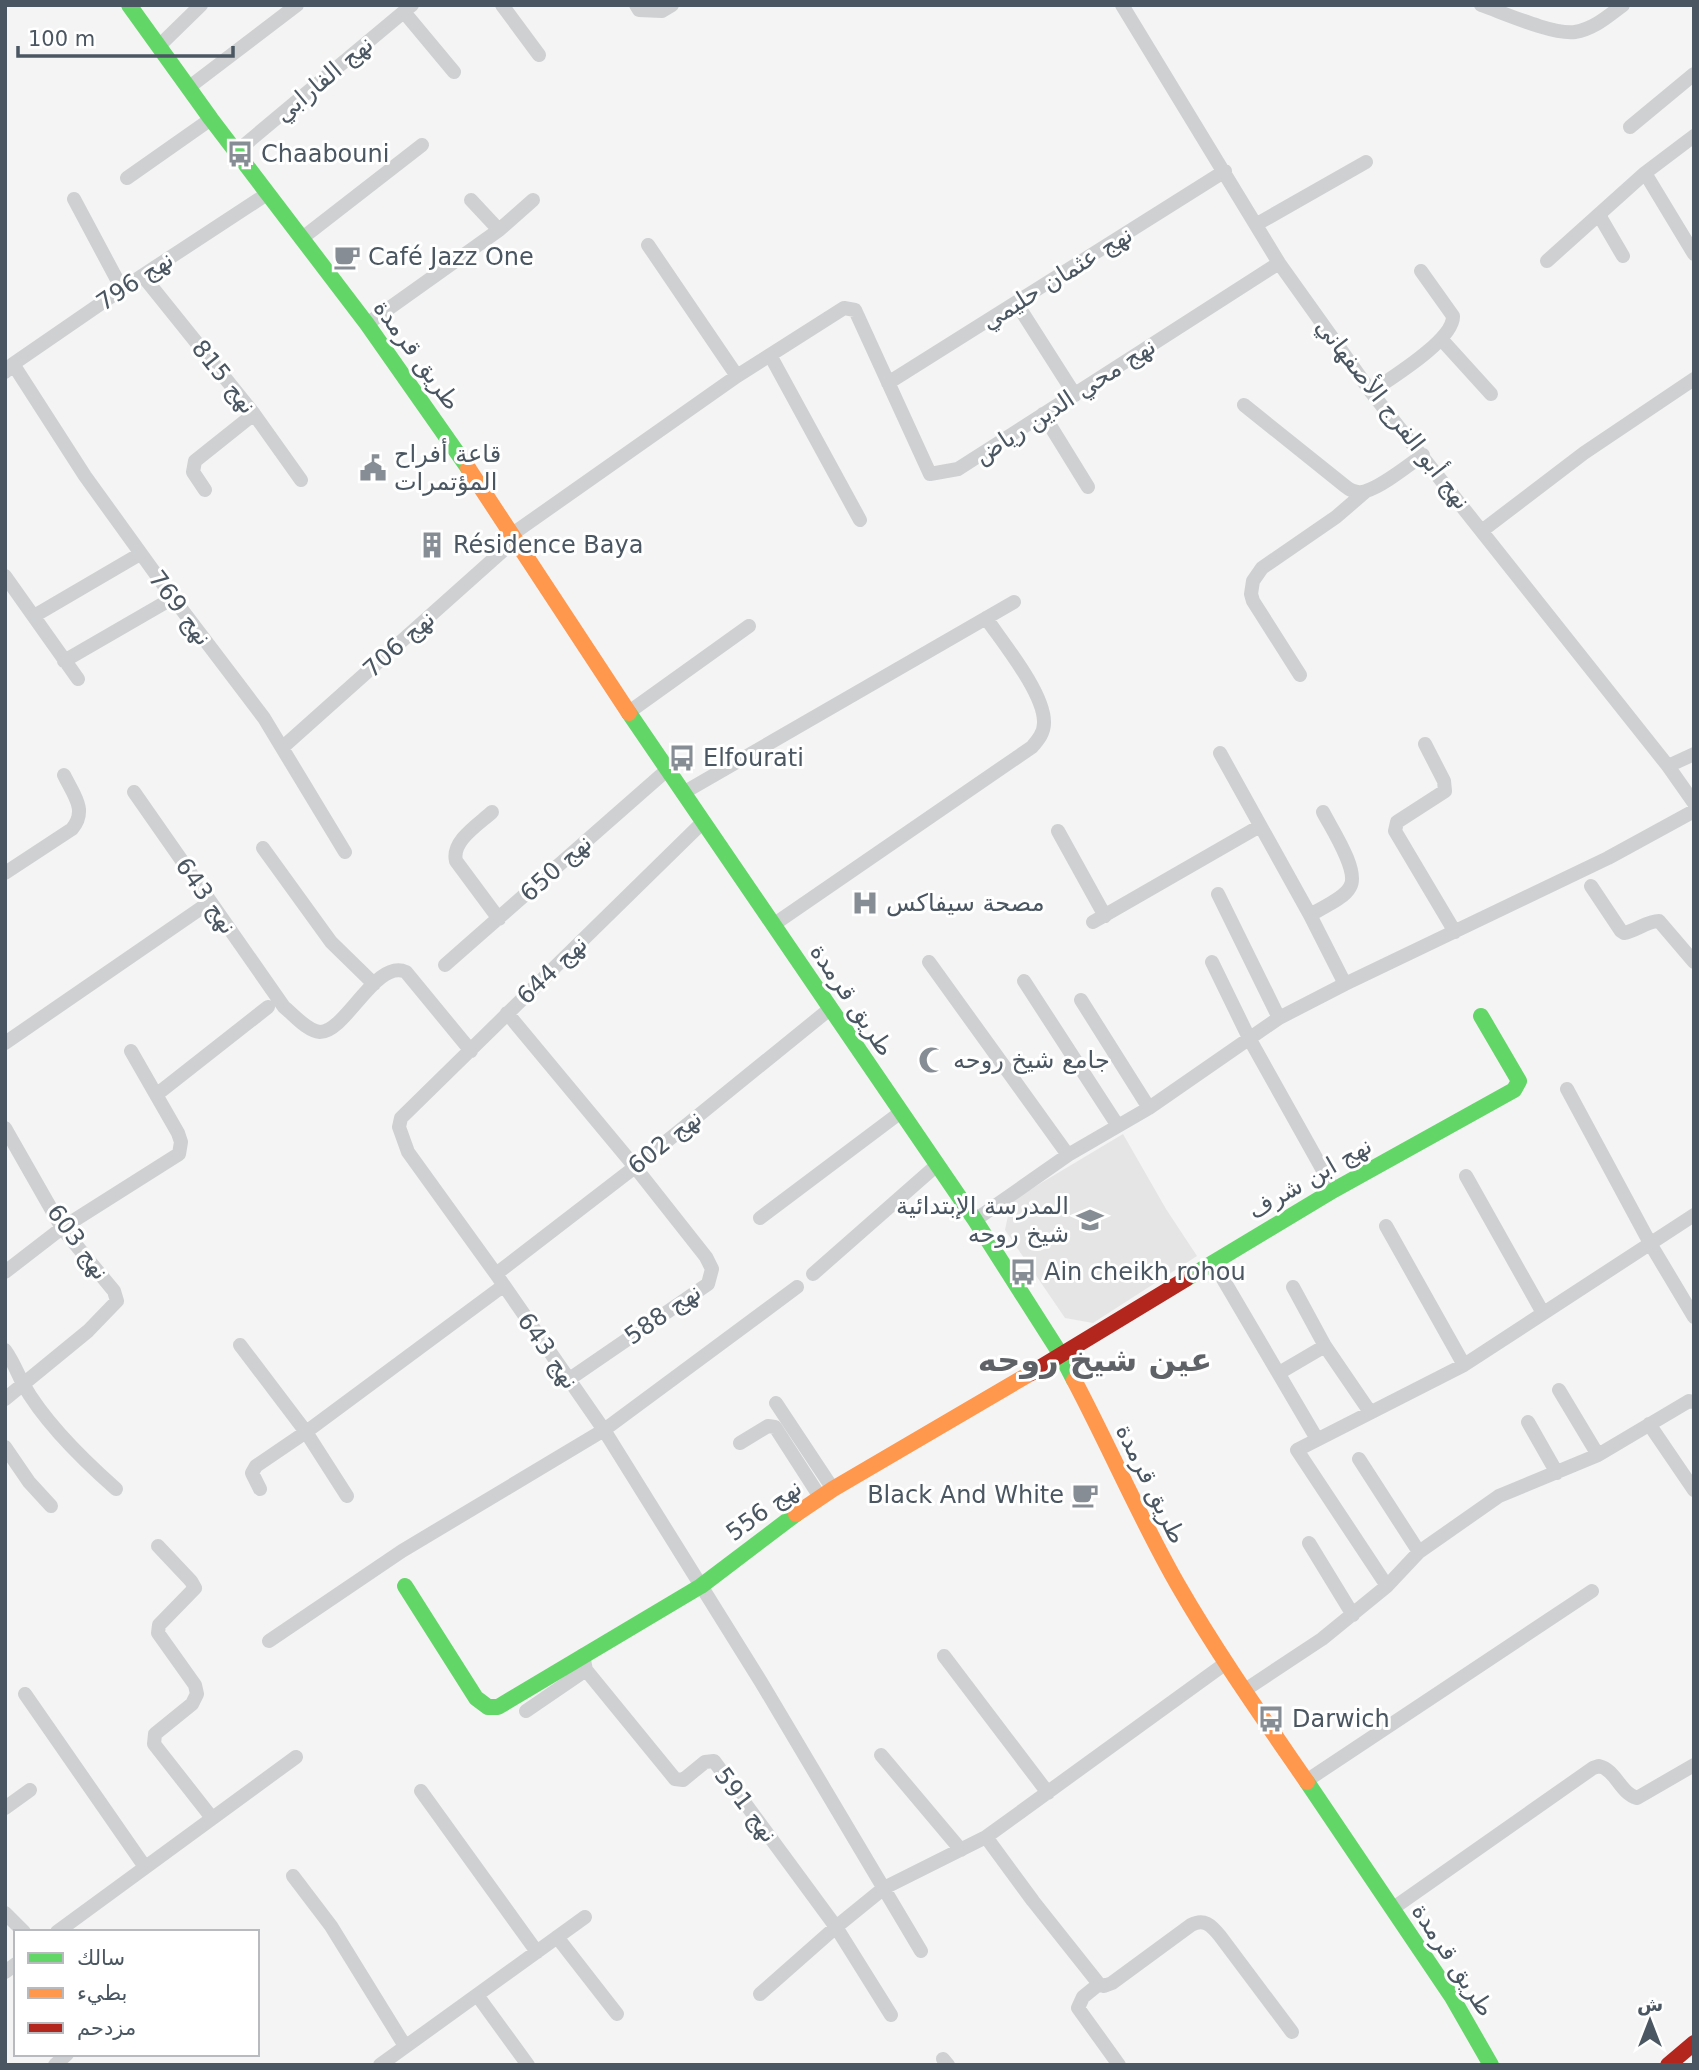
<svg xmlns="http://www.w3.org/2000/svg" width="1699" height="2070" viewBox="0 0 1699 2070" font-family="'DejaVu Sans',Vazirmatn,sans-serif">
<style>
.education{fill:#e6e5e6}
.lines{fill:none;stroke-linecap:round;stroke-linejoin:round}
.street{stroke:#ced0d2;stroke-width:14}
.fast{stroke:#63d668;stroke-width:16}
.slow{stroke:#ff974d;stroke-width:16}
.jam{stroke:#b3261e;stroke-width:16}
.labels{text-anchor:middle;stroke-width:6;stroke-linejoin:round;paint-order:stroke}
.street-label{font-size:24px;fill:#4a5661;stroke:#fff}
.poi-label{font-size:24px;fill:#4a5661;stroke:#fff;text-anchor:start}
.district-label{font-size:32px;font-weight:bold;fill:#5f6368;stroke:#fff}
</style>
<rect width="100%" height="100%" fill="#f4f4f4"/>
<path class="education" d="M 1123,1134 L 1166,1209 L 1197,1256 L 1093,1323 L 1065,1318 L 1005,1230 L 1011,1201 Z"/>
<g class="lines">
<path class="street" d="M 502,5 L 539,55
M 636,5 L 639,10 L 662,11 L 672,5
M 1122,5 L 1279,263 L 1371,392 L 1668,766 L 1694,803
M 1481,5 C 1504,13 1553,35 1575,32 C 1594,29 1608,16 1623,5
M 404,12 L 454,72
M 159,46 L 201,5
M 188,88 L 297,5
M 1630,127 L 1694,74
M 236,152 L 412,5
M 1645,173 L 1694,254
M 127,178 L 211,119
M 74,199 L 122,289
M 471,200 L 499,230
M 1599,215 L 1623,256
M 1257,224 L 1366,162
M 301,239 L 422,145
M 648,245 L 737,376
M 1547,261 L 1645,173 L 1694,136
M 143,276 L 254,414 L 301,480
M 1017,304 L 1075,395
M 367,324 L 499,230 L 533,200
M 1442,340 L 1491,394
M 770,355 L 860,520
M 13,364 L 85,476 L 173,598 L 264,718 L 345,852
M 5,372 L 13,364 L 122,289 L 267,194
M 888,383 L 1225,171
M 1371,392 C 1391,378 1454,340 1453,316 L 1421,271
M 1244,405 L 1345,486 C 1351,491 1358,494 1366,491 C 1383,486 1407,466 1423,455
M 1043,414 L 1088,487
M 205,490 L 193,472 L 195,461 L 254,414
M 1483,530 L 1584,453 L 1694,379
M 511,535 L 737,376 L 844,308 L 855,310 L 930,474 L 958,469 L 1279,263
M 5,576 L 78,679
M 34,616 L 140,554
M 64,661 L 173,598
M 1300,675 L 1253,601 L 1251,594 L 1253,581 L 1262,568 L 1336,517 L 1365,492
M 629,712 L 749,626
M 1425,744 L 1444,781 L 1445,791 L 1397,822 L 1395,831 L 1455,932
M 283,747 L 515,540
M 1220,753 L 1310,915 L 1345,984
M 1668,766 L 1694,754
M 134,792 L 284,1007 C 294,1015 307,1031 320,1032 C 346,1032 376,958 406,972 L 471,1051
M 683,793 L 1014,602
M 492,812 C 479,824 451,841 456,861 L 499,919
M 703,822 L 401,1118 L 399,1127 L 408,1152 L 496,1274 L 604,1430 L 761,1682 L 921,1951
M 1058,831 L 1105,916
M 263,848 L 331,942 L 374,984
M 5,873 L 72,829 C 88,810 73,794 64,775
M 1591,886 L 1621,931 L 1624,933 C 1636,931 1647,921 1659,921 L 1694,962
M 1218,894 L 1279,1018
M 1310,915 C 1321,908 1344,899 1350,887 C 1360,871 1331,828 1323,812
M 1093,922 L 1260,826
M 773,925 L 1032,747 C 1038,740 1044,733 1044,723 C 1045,694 1003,643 986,618
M 929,962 L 1068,1155
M 1212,962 L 1249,1038 L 1334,1190
M 445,965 L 667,770
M 1024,981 L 1118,1126
M 1081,1000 L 1149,1108
M 507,1013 L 635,1167 L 706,1257 L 712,1269 L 708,1284 L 568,1380
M 5,1043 L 210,902
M 1567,1089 L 1651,1245 L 1694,1317
M 156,1095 L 268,1007
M 5,1128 L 62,1228 L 114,1291 L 117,1301 L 88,1331 L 5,1399
M 1466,1176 L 1543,1313
M 760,1218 L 901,1112
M 975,1220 L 1068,1155 L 1149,1108 L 1279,1018 L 1345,984 L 1608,858 L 1694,811
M 1386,1226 L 1464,1365
M 1213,1262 L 1317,1439
M 5,1272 L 62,1228 L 179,1154 L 181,1142 L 178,1133 L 131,1051
M 496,1274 L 635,1167 L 831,1008
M 813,1274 L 937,1165
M 1293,1287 L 1325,1346 L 1370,1412
M 240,1345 L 306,1432 L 347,1496
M 5,1350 C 13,1361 17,1372 23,1384 C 45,1423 82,1459 116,1489
M 1279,1373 L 1325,1346
M 1559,1390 L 1598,1455
M 776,1403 L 833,1489
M 1528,1422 L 1557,1473
M 1649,1424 L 1694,1490
M 740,1443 L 768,1426 L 775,1427 L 820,1497
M 5,1447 L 29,1482 L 51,1506
M 1359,1459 L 1419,1552
M 260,1489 L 252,1473 L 256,1466 L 306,1432 L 503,1286
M 1309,1543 L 1353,1615
M 158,1546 L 191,1581 L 195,1588 L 159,1625 L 158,1633 L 195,1685 L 197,1694 L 192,1704 L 155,1734 L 154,1744 L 212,1818
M 1387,1586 L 1297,1450 L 1464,1365 L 1694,1215
M 269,1641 L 402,1551 L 604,1430 L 797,1287
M 583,1655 L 586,1670 L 675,1779 L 683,1780 L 705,1762 L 714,1761 L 836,1927 L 891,2015
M 944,1656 L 1048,1793
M 1245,1690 L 1322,1639 L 1387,1586 L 1419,1552 L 1499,1496 L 1598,1455 L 1689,1401 L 1694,1402
M 25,1694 L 145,1867
M 526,1711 L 586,1670
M 881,1755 L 961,1850
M 1306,1781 L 1592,1591
M 421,1791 L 537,1952
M 5,1808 L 30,1790
M 986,1837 L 1033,1901 L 1099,1984 L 1104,1986 L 1112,1983 L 1191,1925 C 1204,1918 1211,1925 1220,1936 L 1292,2032
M 293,1876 L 331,1926 L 405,2046
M 1392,1909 L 1593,1768 L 1599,1766 C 1616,1770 1620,1793 1637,1798 L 1694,1765
M 5,1913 L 24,1932
M 57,1932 L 296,1757
M 557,1937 L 617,2014
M 5,1972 L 16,1964
M 1099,1984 L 1083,1997 L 1078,2008 L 1119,2065
M 760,1994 L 836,1927 L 884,1888 L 986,1837 L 1226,1663
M 477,1995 L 528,2065
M 943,2059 L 948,2065
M 55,2065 L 67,2054
M 380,2065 L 585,1917"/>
<path class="fast" d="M 129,5 L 211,119 L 367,324 L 468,468
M 629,713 L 975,1220 L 1061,1355 L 1074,1380
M 1186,1279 L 1334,1190 L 1514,1090 L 1519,1081 L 1481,1016
M 405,1586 L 476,1698 L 488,1707 L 498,1707 L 701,1586 L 796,1514
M 1307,1782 L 1452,1997 L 1491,2065"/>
<path class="slow" d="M 468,468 L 629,713
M 1074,1380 C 1110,1448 1140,1519 1178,1585 C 1217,1653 1263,1718 1307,1782
M 796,1514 L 833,1489 L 1031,1373"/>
<path class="jam" d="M 1031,1373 L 1186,1279
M 1668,2065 L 1694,2043"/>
</g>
<defs>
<g id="bus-bare" transform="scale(2.1)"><path d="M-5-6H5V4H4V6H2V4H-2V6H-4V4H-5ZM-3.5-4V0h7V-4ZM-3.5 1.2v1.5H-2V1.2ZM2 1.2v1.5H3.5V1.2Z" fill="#868d94" stroke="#fff" stroke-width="2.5" paint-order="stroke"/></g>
<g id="cafe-bare" transform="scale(2.1)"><path d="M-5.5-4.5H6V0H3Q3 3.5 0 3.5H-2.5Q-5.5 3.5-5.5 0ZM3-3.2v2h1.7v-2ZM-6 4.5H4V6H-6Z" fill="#868d94" stroke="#fff" stroke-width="2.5" paint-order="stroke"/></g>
<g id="civic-bare" transform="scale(2.1)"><path d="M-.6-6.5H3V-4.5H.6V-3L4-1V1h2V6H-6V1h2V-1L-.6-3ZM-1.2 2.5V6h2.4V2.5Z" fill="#868d94" stroke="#fff" stroke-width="2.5" paint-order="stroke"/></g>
<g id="building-bare" transform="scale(2.1)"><path d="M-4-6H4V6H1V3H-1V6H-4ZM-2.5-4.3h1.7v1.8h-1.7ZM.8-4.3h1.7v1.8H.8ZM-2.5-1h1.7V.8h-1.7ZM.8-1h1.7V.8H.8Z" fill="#868d94" stroke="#fff" stroke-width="2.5" paint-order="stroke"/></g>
<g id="hospital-bare" transform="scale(2.1)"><path d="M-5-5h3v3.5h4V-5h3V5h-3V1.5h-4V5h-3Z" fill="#868d94" stroke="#fff" stroke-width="2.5" paint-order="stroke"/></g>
<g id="mosque-bare" transform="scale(2.1)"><path d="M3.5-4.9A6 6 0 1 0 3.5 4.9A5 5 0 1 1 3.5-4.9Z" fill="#868d94" stroke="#fff" stroke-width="2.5" paint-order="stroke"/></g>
<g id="school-bare" transform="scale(2.1)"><path d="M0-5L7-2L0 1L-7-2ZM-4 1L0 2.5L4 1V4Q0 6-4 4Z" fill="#868d94" stroke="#fff" stroke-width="2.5" paint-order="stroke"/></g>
</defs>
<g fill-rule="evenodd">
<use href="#bus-bare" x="240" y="154"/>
<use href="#cafe-bare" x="347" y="257"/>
<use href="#civic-bare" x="373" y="468"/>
<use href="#building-bare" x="432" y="545"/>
<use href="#bus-bare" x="682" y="758"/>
<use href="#hospital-bare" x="865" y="903"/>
<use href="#mosque-bare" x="932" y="1060"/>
<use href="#school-bare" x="1090" y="1220"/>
<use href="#bus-bare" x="1023" y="1272"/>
<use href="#cafe-bare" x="1085" y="1495"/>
<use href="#bus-bare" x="1271" y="1719"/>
</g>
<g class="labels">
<g class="street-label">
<text transform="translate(324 79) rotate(-40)" y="8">نهج الفارابي</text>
<text transform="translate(1057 278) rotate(-32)" y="8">نهج عثمان حليمي</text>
<text transform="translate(135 281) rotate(-34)" y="8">نهج 796</text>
<text transform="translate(417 355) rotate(54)" y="8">طريق قرمدة</text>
<text transform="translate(224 377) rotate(51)" y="8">نهج 815</text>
<text transform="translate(1065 401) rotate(-33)" y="8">نهج محي الدين رياض</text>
<text transform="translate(1393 414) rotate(52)" y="8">نهج أبو الفرج الأصفهاني</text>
<text transform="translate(180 608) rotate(53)" y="8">نهج 769</text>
<text transform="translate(399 644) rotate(-42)" y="8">نهج 706</text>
<text transform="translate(556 868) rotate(-42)" y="8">نهج 650</text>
<text transform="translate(206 896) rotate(55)" y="8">نهج 643</text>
<text transform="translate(552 970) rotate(-44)" y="8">نهج 644</text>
<text transform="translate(852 1000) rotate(56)" y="8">طريق قرمدة</text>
<text transform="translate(665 1142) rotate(-39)" y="8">نهج 602</text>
<text transform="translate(1310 1178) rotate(-30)" y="8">نهج ابن شرف</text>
<text transform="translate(78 1242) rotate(54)" y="8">نهج 603</text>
<text transform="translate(663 1314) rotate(-35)" y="8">نهج 588</text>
<text transform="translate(548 1351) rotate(55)" y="8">نهج 643</text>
<text transform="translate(1151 1484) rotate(64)" y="8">طريق قرمدة</text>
<text transform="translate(764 1510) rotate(-36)" y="8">نهج 556</text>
<text transform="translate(746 1805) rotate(53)" y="8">نهج 591</text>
<text transform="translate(1453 1960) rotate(57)" y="8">طريق قرمدة</text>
</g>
<g class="poi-label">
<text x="261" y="162">Chaabouni</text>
<text x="368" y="265">Café Jazz One</text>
<text x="394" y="462">قاعة أفراح<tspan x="394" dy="28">المؤتمرات</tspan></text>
<text x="453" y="553">Résidence Baya</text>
<text x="703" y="766">Elfourati</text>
<text x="886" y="911">مصحة سيفاكس</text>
<text x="953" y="1068">جامع شيخ روحه</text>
<text x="1069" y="1214" text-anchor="end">المدرسة الإبتدائية<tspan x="1069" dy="28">شيخ روحه</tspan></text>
<text x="1044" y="1280">Ain cheikh rohou</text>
<text x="1064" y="1503" text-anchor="end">Black And White</text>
<text x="1292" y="1727">Darwich</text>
</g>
<g class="district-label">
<text x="1095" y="1371">عين شيخ روحه</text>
</g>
</g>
<rect width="1699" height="2070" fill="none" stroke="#4a5661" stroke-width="14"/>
<rect x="14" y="1930" width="245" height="126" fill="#ffffff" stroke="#b7bbc0" stroke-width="2"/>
<rect x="28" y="1953" width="35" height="10" fill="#63d668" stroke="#b7bbc0" stroke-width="2"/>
<text x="77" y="1965" font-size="21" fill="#4a5661">سالك</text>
<rect x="28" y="1988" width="35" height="10" fill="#ff974d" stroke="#b7bbc0" stroke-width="2"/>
<text x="77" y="2000" font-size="21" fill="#4a5661">بطيء</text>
<rect x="28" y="2023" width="35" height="10" fill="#b3261e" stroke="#b7bbc0" stroke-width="2"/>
<text x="77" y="2035" font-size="21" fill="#4a5661">مزدحم</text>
<g transform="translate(1650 2021)" stroke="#ffffff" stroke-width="5" paint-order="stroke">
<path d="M0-5L12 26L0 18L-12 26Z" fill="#4a5661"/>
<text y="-10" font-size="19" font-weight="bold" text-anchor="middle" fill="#4a5661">ش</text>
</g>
<path d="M18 46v10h215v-10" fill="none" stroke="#4a5661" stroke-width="3.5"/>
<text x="28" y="46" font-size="21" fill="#4a5661" stroke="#ffffff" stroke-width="5" paint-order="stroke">100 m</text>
</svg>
